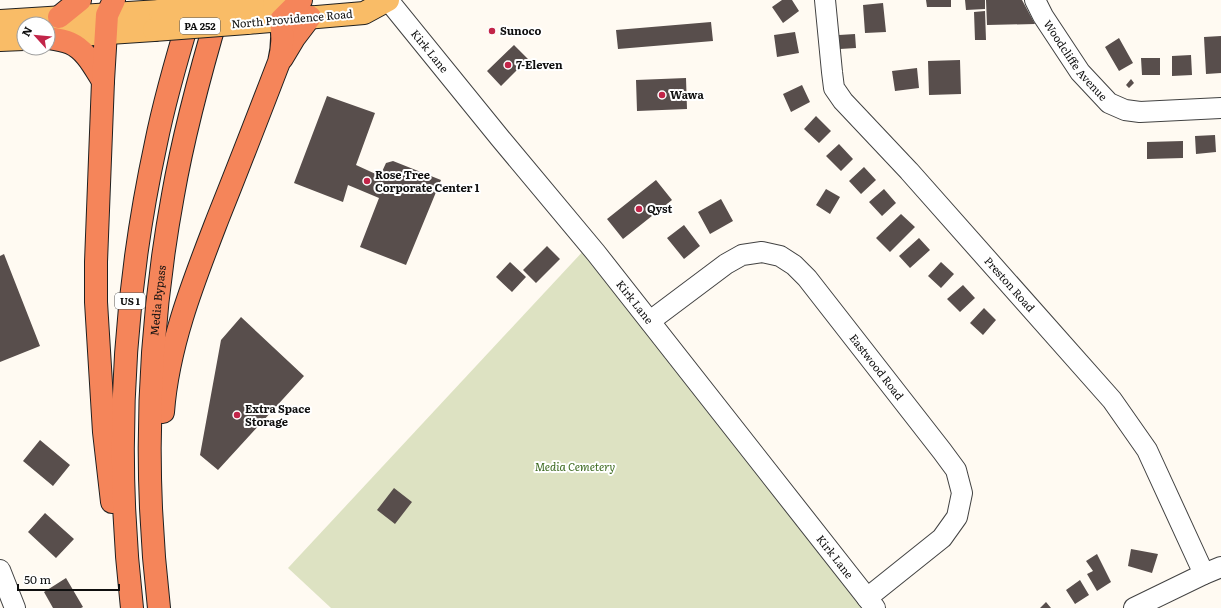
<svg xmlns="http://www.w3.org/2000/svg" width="1221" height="608" viewBox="0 0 1221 608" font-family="Literata,serif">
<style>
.cemetery{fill:#dde2c2}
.building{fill:#584e4c}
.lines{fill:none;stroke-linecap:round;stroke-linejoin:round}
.minor-casing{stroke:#424242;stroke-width:22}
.major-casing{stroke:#202020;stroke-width:24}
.highway-casing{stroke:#202020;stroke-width:24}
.minor{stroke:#fff;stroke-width:20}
.major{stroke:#f9bc67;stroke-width:22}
.highway{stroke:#f5855a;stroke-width:22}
.major-bridge-casing{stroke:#202020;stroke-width:24;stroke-linecap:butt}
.major-bridge{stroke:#f9bc67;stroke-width:22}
.poi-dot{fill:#c22549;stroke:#fff;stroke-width:1.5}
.labels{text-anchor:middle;stroke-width:4;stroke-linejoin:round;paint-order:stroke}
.shield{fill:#fff;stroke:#575757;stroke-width:1}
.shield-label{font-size:10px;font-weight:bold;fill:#0f0f0f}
.street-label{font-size:11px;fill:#0f0f0f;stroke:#fff}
.poi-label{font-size:11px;font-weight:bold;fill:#0f0f0f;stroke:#fff;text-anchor:start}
.park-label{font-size:11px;font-style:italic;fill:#3b691e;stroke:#fff}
</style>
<rect width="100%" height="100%" fill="#fffaf2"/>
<path class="cemetery" d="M 586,248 L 864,608 L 331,608 L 288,568 Z"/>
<path class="building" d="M 782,0 L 792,0 L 799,11 L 783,23 L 772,7 Z
M 926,0 L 951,0 L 951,7 L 927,7 Z
M 965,0 L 985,0 L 985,9 L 966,10 Z
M 986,0 L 1022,0 L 1035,24 L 987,25 Z
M 883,3 L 886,32 L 865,33 L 863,5 Z
M 985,11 L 986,40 L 975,40 L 974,12 Z
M 711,22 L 713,41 L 618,49 L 616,30 Z
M 795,32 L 799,53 L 777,57 L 774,35 Z
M 855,34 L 856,48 L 840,49 L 839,35 Z
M 1221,36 L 1221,73 L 1206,74 L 1204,37 Z
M 1119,38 L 1133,63 L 1119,71 L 1105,47 Z
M 514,45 L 528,59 L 501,86 L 487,71 Z
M 1191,55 L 1192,75 L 1172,76 L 1172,56 Z
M 1141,58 L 1160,58 L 1160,75 L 1142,75 Z
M 960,60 L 961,94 L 929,95 L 928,61 Z
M 917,68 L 919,88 L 895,91 L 892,71 Z
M 686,78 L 687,109 L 637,111 L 636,80 Z
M 1131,79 L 1134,83 L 1129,88 L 1126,85 Z
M 802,85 L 810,102 L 791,112 L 783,94 Z
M 327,96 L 375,113 L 356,165 L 380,176 L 386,163 L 393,161 L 441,180 L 406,265 L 360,247 L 379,198 L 348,185 L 343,202 L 294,183 Z
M 816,116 L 831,131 L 819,143 L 804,129 Z
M 1215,135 L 1216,152 L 1196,154 L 1195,136 Z
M 1183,141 L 1183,158 L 1147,159 L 1147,142 Z
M 839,144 L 853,159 L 841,171 L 826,156 Z
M 864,167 L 876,180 L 861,194 L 849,181 Z
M 656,180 L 672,200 L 623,239 L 607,219 Z
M 826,189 L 840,197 L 830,214 L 816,205 Z
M 884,189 L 896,203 L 882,216 L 869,202 Z
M 721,199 L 733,221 L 710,234 L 698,212 Z
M 901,214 L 915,227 L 890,252 L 876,238 Z
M 684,225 L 700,246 L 684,259 L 667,238 Z
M 919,238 L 930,250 L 910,268 L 899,256 Z
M 547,246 L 560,259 L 536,283 L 523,270 Z
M 4,254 L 40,346 L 0,362 L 0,256 Z
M 510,262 L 526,277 L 512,292 L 496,277 Z
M 941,262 L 954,274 L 941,288 L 928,276 Z
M 963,285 L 975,298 L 960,312 L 947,299 Z
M 984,308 L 996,320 L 983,335 L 970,323 Z
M 241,317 L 304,376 L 218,470 L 200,455 L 221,340 Z
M 40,440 L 70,465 L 53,486 L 23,461 Z
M 394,488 L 412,502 L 395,524 L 377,510 Z
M 45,513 L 74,539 L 56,558 L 28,532 Z
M 1131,549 L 1158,554 L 1152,573 L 1128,566 Z
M 1097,554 L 1111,582 L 1097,591 L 1087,574 L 1093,571 L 1086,561 Z
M 66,578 L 83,607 L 81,608 L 53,608 L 44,592 Z
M 1080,580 L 1089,595 L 1075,604 L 1066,590 Z
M 1046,602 L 1051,608 L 1040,608 Z"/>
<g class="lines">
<g class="minor-casing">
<g id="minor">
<path id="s1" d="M 388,0 L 500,138 L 596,253 L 875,608"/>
<path id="s2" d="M 825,0 L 832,72 L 834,88 L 843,101 L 909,171 L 1112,400 L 1147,450 L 1204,574"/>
<path id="s3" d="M 1035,0 L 1043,16 L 1080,72 L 1109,103 L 1125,110 L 1140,112 L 1221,108"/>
<path id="s4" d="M 650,321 L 726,264 L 742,255 L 762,252 L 780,256 L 794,265 L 807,278 L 942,451 L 956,470 L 962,493 L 957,517 L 942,538 L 867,598"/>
<path d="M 0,570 L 15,608"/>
<path d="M 1134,608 L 1204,574 L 1221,567"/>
</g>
</g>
<g class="major-casing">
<path id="major" d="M 253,4 L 299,0
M 0,21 L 160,11
M 247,23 L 364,13 L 388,0
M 49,37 L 154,30
M 0,40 L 24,39"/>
</g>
<g class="highway-casing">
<g id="highway">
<path d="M 59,17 L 80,0"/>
<path d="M 48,38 C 55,39 63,40 70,43 C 86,50 94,67 103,81"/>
<path d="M 282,58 L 294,38 L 310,17"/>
<path d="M 163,412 C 168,345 194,280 218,218 C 239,166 259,114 279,62 C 283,47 283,36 281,20 L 301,0"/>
<path d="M 112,502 L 104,432 L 96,302 L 96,262 L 103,81 L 107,15 L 114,0"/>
<path d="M 132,608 C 114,452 123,296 156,143 C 165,98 178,54 191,11"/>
<path id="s5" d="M 159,608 C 143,471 148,331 173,195 C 184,132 201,70 219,9"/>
</g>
</g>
<use href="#minor" class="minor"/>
<use href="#major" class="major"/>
<use href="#highway" class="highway"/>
<g class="major-bridge-casing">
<path id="major-bridge" d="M 160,11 L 253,4
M 154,30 L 247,23"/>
</g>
<use href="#major-bridge" class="major-bridge"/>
</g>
<g class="poi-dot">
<circle cx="492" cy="31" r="4"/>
<circle cx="508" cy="65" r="4"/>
<circle cx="662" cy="95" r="4"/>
<circle cx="367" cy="181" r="4"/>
<circle cx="639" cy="209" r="4"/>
<circle cx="237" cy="415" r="4"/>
</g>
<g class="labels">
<g class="shield">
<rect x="180" y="18" width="40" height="16" rx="3"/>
<rect x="115" y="293" width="30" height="16" rx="3"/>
</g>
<g class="shield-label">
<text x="200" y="30">PA 252</text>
<text x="130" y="305">US 1</text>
</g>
<g class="street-label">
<text transform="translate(292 19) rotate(-5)" y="4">North Providence Road</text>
<text dy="4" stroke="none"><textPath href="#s1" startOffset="66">Kirk Lane</textPath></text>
<text dy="4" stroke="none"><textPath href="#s3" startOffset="73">Woodcliffe Avenue</textPath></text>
<text dy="4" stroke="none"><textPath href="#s2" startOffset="352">Preston Road</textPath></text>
<text dy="4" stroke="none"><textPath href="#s5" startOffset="308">Media Bypass</textPath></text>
<text dy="4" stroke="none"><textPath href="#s1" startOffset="390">Kirk Lane</textPath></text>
<text dy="4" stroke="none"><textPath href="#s4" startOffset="300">Eastwood Road</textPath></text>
<text dy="4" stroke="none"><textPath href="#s1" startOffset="714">Kirk Lane</textPath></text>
</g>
<g class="poi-label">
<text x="500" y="35">Sunoco</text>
<text x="516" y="69">7-Eleven</text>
<text x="670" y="99">Wawa</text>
<text x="375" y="179">Rose Tree<tspan x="375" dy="13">Corporate Center 1</tspan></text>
<text x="647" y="213">Qyst</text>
<text x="245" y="413">Extra Space<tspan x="245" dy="13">Storage</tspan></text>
</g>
<g class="park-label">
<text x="575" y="471">Media Cemetery</text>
</g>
</g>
<g transform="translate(36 36) rotate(297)"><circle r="19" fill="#ffffff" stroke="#9f9f9f"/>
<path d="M0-3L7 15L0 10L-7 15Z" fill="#c22549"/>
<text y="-6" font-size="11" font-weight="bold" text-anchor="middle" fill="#0f0f0f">N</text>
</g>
<path d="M18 584v6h101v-6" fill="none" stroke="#0f0f0f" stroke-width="2"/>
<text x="24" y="584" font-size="12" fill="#0f0f0f" stroke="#ffffff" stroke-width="3" paint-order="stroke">50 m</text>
</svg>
